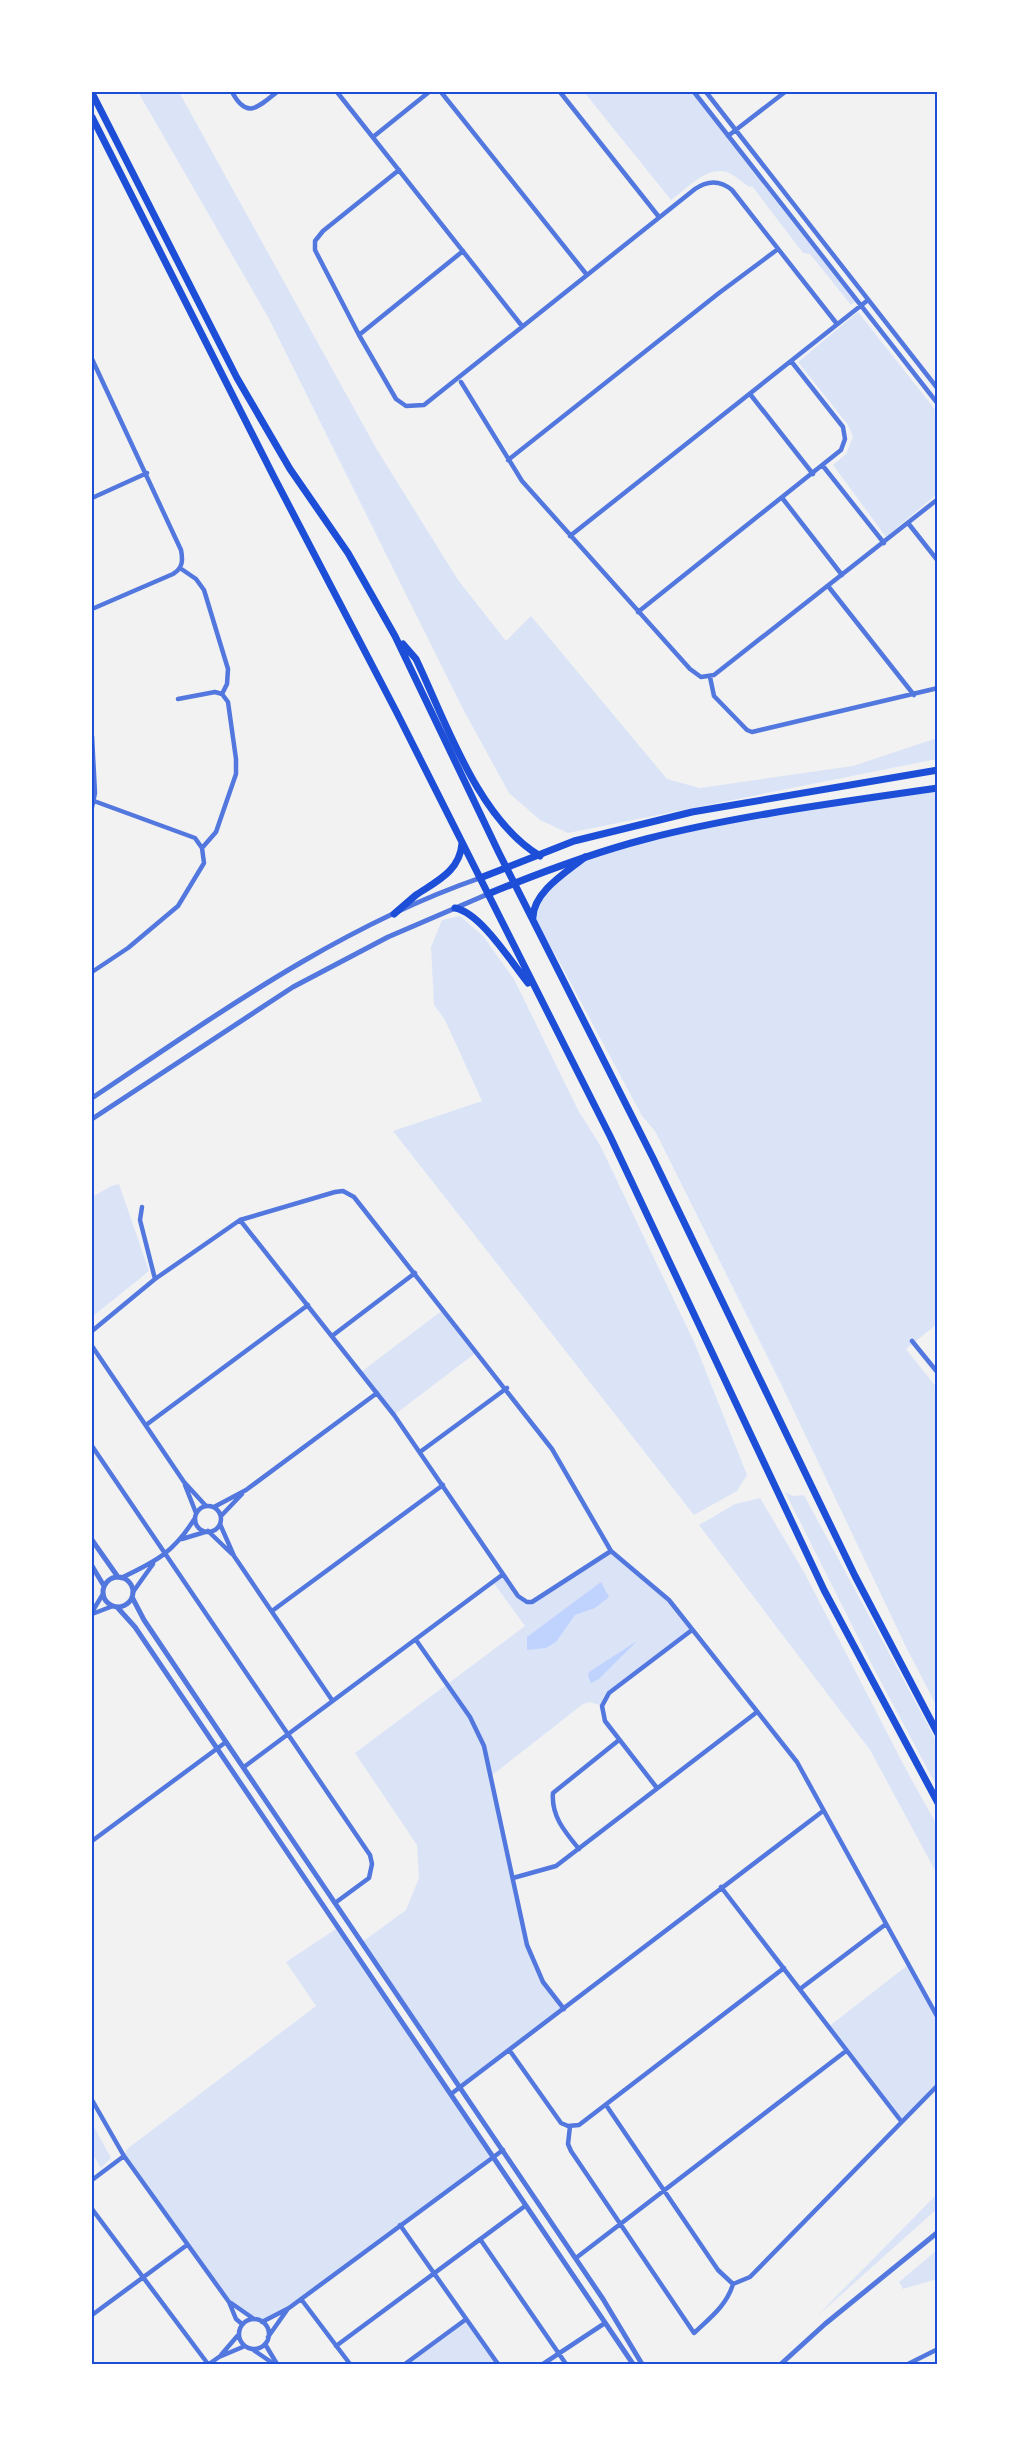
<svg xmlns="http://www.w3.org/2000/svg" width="1029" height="2456" viewBox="0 0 1029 2456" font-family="Quicksand,sans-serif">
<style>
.green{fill:#dbe4f7}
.water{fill:#bfd3fe}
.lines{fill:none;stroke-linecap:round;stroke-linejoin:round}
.minor{stroke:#5277de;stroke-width:4.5}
.tertiary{stroke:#5277de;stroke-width:5}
.primary{stroke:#1d4ed8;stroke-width:7}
.trunk{stroke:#1d4ed8;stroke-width:7}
.neatline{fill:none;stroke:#1d4ed8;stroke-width:2}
</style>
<rect width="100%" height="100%" fill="#f2f2f2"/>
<path class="green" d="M 138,92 L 179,92 L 376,448 L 458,580 L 506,641 L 531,616 L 667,779 L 700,788 L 853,766 L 937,738 L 937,759 L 568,833 L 540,820 L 509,793 L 464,711 L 268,317 Z
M 584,92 L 693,92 L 856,301 L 851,305 L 810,254 L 803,253 L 752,186 L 749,187 C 743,183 736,176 729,173 C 708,164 687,189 671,200 Z
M 858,312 L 937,412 L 937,494 L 886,537 L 833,465 L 846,454 L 853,437 L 848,425 L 798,362 Z
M 937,788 L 937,1324 L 906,1349 L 937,1388 L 937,1707 L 906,1647 L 782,1386 L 655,1131 L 642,1116 L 559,961 L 533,918 L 543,894 L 585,857 L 697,828 Z
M 460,916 L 483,936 L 514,979 L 578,1110 L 600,1145 L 695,1344 L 747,1475 L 737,1491 L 694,1515 L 393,1131 L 482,1101 L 445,1020 L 434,1005 L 431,947 L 442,920 Z
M 119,1184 L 149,1271 L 92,1317 L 92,1197 L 111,1186 Z
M 444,1309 L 477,1352 L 394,1415 L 361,1372 Z
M 785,1492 L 793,1496 L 804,1495 L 937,1742 L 937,1787 L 871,1663 Z
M 760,1498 L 804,1572 L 909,1775 L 937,1825 L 937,1874 L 870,1750 L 699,1525 L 735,1504 Z
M 611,1551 L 659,1589 L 692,1630 L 609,1693 L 602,1706 L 590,1702 L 583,1704 L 491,1776 L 527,1945 L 537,1971 L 564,2009 L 460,2087 L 362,1942 L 406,1910 L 419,1878 L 417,1845 L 355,1753 L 525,1626 L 493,1582 L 502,1575 L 518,1596 L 527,1602 Z
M 339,1927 L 493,2157 L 289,2308 L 262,2322 L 229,2302 L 124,2156 L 127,2149 L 316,2006 L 286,1962 Z
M 908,1965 L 937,2018 L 937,2085 L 901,2121 L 828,2027 Z
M 92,2123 L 111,2158 L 101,2168 L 92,2153 Z
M 937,2194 L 937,2209 L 815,2318 Z
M 937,2250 L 937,2279 L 903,2289 L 899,2282 Z
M 465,2320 L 498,2364 L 411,2364 L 409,2362 Z"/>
<path class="water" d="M 601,1582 L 609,1597 L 595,1608 L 575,1615 L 556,1642 L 546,1648 L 527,1650 L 527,1637 Z
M 637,1641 L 599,1679 L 591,1683 L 588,1676 L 589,1672 Z"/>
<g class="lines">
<path class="minor" d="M 232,92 C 247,120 258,107 277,92
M 337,92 L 522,326
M 441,92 L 587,275
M 560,92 L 659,217
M 694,92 L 938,404
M 706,92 L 938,389
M 728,136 L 785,92
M 373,137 L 429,92
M 399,170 L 323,231 L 315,241 L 315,250 L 359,335 L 396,399 L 406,406 L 424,405 L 695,189 C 708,180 720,180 732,190 L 837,324
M 359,335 L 463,251
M 92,359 L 181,550 C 183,560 183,568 173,574 L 92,609
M 461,382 L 522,481 L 690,669 L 701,677 L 714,675 L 938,499
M 750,394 L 813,474
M 508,460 L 719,293 L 778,249
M 823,466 L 884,543
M 92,498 L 147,473
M 783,499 L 842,575
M 908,523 L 938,561
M 570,536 L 868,300
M 180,568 L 196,579 L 204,590 L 228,669 L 227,684 L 222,694
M 828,586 L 914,695
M 638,612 L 841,450 L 845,439 L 843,427 L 791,361
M 710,677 L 714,696 L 747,730 L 752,732 L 938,688
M 178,699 L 215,692 L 222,694
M 92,736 L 95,793 L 92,807
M 202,848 L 216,832 L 236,774 L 236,759 L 228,702 L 222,694
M 92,972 L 128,948 L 178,906 L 204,863 L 202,848 L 195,838 L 94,801
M 142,1207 L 140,1220 L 155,1279
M 240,1220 L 394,1415 L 518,1596 L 527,1602 L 532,1602 L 611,1551
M 92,1331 L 155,1279 L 240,1220 L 335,1192 L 343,1191 L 354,1197 L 552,1449 L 611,1551 L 669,1600 L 797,1762 L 938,2018
M 332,1336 L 415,1273
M 912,1341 L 938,1373
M 92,1346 L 184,1482 L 206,1506
M 146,1425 L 308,1305
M 92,1446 L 370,1855 L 372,1864 L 369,1878 L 335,1903
M 420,1452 L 507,1388
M 185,1485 L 196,1513
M195 1519a13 13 0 1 1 26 0a13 13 0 1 1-26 0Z
M 214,1507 L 246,1490 L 377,1393
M 221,1516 L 242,1494
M 220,1524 L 234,1556 L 332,1700
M 208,1531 L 232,1554
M 182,1539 L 205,1532
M 121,1578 C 157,1561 174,1552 195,1518
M 133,1592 L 153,1564
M 272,1611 L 443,1485
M 92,1612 L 103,1594
M 92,1614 L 113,1606
M 416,1640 L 470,1717 L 484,1746 L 527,1945 L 543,1982 L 564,2009
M 244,1767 L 502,1575
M 657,1788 L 605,1721 L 602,1706 L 609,1693 L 692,1630
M 92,1841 L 226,1742
M 579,1849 C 565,1832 551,1816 553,1793 L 619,1740
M 513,1878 L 556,1866 L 757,1712
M 721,1887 L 901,2121
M 800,1989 L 886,1924
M 510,2051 L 561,2123 L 568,2126 L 579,2125 L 784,1968
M 451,2094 L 823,1811
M 92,2100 L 124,2156 L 229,2302 L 236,2319 L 242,2324
M 606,2105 L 718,2270 L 733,2284 L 750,2277 L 938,2085
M 570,2126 L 568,2144 L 571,2151 L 694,2333 C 710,2318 727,2305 733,2284
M 92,2180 L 124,2156
M 92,2209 L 208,2364
M 400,2225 L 498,2364
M 480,2239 L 566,2364
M 576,2258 L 846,2051
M 301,2299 L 350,2364
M 231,2303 L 254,2319
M 92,2315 L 187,2245
M239 2334a15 15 0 1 1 30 0a15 15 0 1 1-30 0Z
M 262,2322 L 289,2308 L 503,2150
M 268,2337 L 287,2310
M 265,2344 L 277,2364
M 336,2346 L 525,2206
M 252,2349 L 274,2364
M 221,2355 L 239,2334
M 209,2364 L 219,2357 L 245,2346
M 405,2364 L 465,2320
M 543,2364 L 605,2323
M 908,2364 L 938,2349"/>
<path class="tertiary" d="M 92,1098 C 215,1016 338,927 480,878
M 92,1119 L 293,987 L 388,937 L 488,894
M 92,1540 L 118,1577
M 92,1566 L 104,1586
M103 1592a15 15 0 1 1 30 0a15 15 0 1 1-30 0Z
M 132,1597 L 144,1620 L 226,1742 L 603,2299 L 642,2364
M 117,1607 L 135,1627 L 633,2364
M 781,2364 L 825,2324 L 938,2232"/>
<path class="primary" d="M 480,878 L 574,841 L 692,812 L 938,770
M 488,894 C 539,873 592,853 646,839 C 740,815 842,802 938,788"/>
<path class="trunk" d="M 92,93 L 237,378 L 290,469 L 348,553 L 395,636 L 499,853 L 653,1158 L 855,1576 L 938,1734
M 92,117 L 274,477 L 397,713 L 610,1136 L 824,1590 L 938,1803
M 403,644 L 416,659 C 446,722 478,819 540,856
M 455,908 C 481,913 511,962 528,983
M 394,914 C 401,908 409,901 416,895 C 437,881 460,871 462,843
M 533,917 C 534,891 567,872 585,857"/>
</g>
<rect width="1029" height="2456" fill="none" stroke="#ffffff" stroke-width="186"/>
<rect x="93" y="93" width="843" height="2270" class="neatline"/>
</svg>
